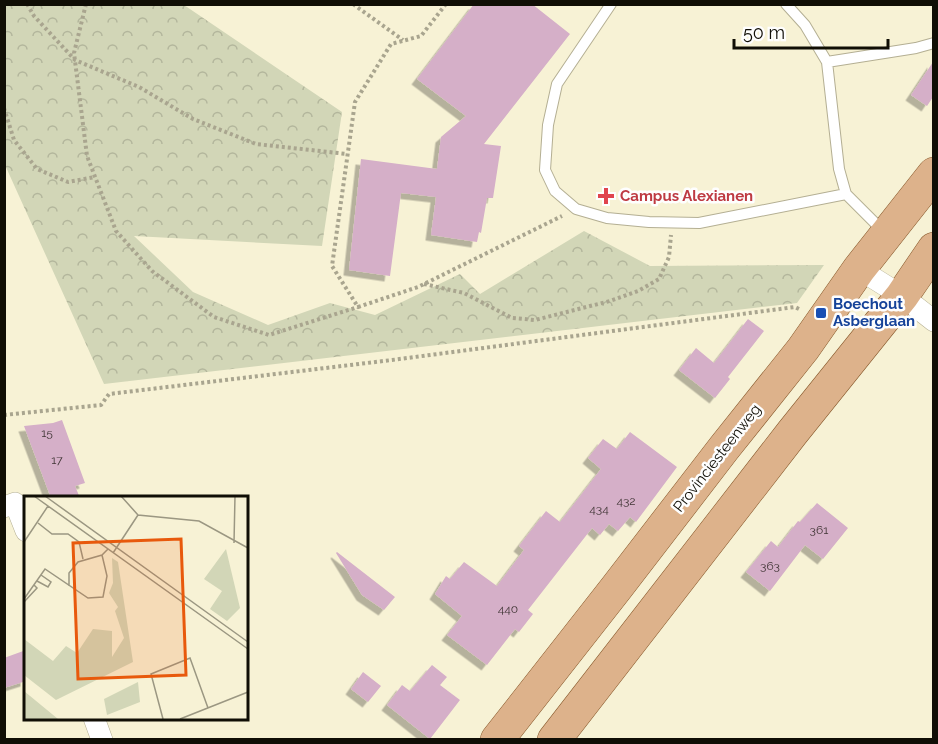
<svg xmlns="http://www.w3.org/2000/svg" width="938" height="744" viewBox="0 0 938 744" font-family="Raleway,sans-serif">
<style>
.forest{fill:url(#forest-crowns)}
.building{fill:#d5afc8;filter:url(#shadow)}
.lines{fill:none;stroke-linecap:round;stroke-linejoin:round}
.lane-casing{stroke:#b4af93;stroke-width:12}
.street-casing{stroke:#b4af93;stroke-width:22}
.primary-casing{stroke:#86572a;stroke-width:34}
.path{stroke:#a9a58f;stroke-width:4;stroke-dasharray:3 3;stroke-linecap:butt}
.lane{stroke:#fff;stroke-width:10}
.street{stroke:#fff;stroke-width:21}
.primary{stroke:#ddb28b;stroke-width:33}
.health-dot{fill:#e0444e;stroke:#fefefe;stroke-width:2}
.transit-dot{fill:#1a4fb4;stroke:#fefefe;stroke-width:2}
.labels{text-anchor:middle;stroke-width:5;stroke-linejoin:round;paint-order:stroke}
.number-label{font-size:12px;fill:#413636}
.health-label{font-size:15px;font-weight:bold;fill:#be3a42;stroke:#fefefe;text-anchor:start}
.transit-label{font-size:15px;font-weight:bold;fill:#164399;stroke:#fefefe;text-anchor:start}
.street-label{font-size:15px;fill:#100e05;stroke:#fefefe}
.inset-road{fill:none;stroke:#9b9782;stroke-width:1.5}
.view{fill:#e8590c;fill-opacity:0.15;stroke:#e8590c;stroke-width:3}
.inset-edge{fill:none;stroke:#100e05;stroke-width:3}
</style>
<defs>
<pattern id="forest-crowns" width="20" height="18" patternUnits="userSpaceOnUse" patternTransform="scale(1.5)"><rect width="20" height="18" fill="#d2d6b7"/><path d="M2 6a3 3 0 1 1 6 0M12 15a3 3 0 1 1 6 0" fill="none" stroke="#b3b69c"/></pattern>
<filter id="shadow"><feDropShadow dx="-5.5" dy="5.5" stdDeviation="0" flood-color="#0004"/></filter>
</defs>
<rect width="100%" height="100%" fill="#f7f2d5"/>
<path class="forest" d="M 4,5 L 184,5 L 342,112 L 322,246 L 134,236 L 193,292 L 268,325 L 330,303 L 375,315 L 460,274 L 480,294 L 584,231 L 650,266 L 824,265 L 797,303 L 104,384 L 5,165 Z"/>
<path class="building" d="M 474,4 L 532,4 L 570,34 L 484,144 L 501,146 L 493,198 L 487,198 L 481,233 L 479,232 L 477,242 L 431,235 L 436,197 L 401,193 L 390,276 L 349,270 L 361,159 L 437,169 L 441,137 L 466,116 L 417,79 Z
M 933,62 L 933,97 L 927,106 L 911,95 Z
M 748,319 L 764,331 L 728,377 L 730,379 L 715,398 L 679,370 L 696,348 L 714,363 Z
M 62,420 L 85,483 L 75,486 L 80,498 L 51,498 L 24,426 L 53,423 Z
M 630,432 L 677,467 L 636,522 L 630,517 L 618,531 L 609,524 L 600,535 L 592,528 L 528,610 L 533,614 L 519,632 L 515,629 L 487,665 L 447,635 L 462,616 L 435,594 L 446,576 L 450,579 L 464,562 L 497,586 L 524,550 L 519,546 L 546,511 L 560,522 L 601,469 L 588,458 L 603,439 L 617,449 Z
M 817,503 L 848,528 L 823,559 L 805,545 L 770,591 L 746,572 L 771,541 L 778,547 L 798,521 L 800,522 Z
M 337,552 L 395,597 L 384,610 L 362,595 L 336,553 Z
M 26,650 L 26,681 L 4,688 L 4,658 Z
M 432,665 L 447,677 L 440,685 L 460,700 L 430,739 L 387,705 L 402,685 L 410,691 Z
M 363,672 L 381,686 L 368,702 L 351,689 Z"/>
<g class="lines">
<g class="lane-casing">
<path id="lane" d="M 611,4 L 557,84 L 548,125 L 545,170 L 555,191 L 576,209 L 607,218 L 649,222 L 699,223 L 846,194
M 786,4 L 805,25 L 827,62 L 839,169 L 846,194 L 884,232
M 827,62 L 916,48 L 934,43"/>
</g>
<g class="street-casing">
<path id="street" d="M 859,269 L 902,296 L 934,321
M 4,507 L 15,503 L 26,531
M 94,718 L 102,740"/>
</g>
<g class="primary-casing">
<path id="primary" d="M 497,740 L 617,587 L 724,448 L 803,349 L 859,269 L 934,174
M 554,740 L 792,433 L 902,296 L 934,249"/>
</g>
<path class="path" d="M 27,4 L 34,16 L 75,60 L 139,87 L 193,119 L 256,144 L 347,154
M 86,4 L 74,53 L 87,156 L 116,231 L 152,271 L 214,317 L 269,335 L 358,307
M 353,4 L 403,40
M 446,4 L 421,36 L 391,44 L 355,102 L 332,266 L 358,307 L 418,287 L 562,216
M 4,108 L 14,140 L 37,169 L 68,182 L 95,177
M 424,284 L 464,293 L 512,318 L 535,320 L 610,301 L 638,291 L 659,279 L 669,257 L 671,235
M 4,415 L 101,405 L 109,394 L 392,360 L 795,307 L 799,309"/>
<use href="#lane" class="lane"/>
<use href="#street" class="street"/>
<use href="#primary" class="primary"/>
</g>
<path class="health-dot" d="M603 187h6v6h6v6h-6v6h-6v-6h-6v-6h6z"/>
<rect class="transit-dot" x="815" y="307" width="12" height="12" rx="3"/>
<g class="labels">
<g class="number-label">
<text x="47" y="437">15</text>
<text x="57" y="464">17</text>
<text x="626" y="505">432</text>
<text x="599" y="513">434</text>
<text x="819" y="534">361</text>
<text x="770" y="570">363</text>
<text x="508" y="613">440</text>
</g>
<g class="health-label">
<text x="620" y="201">Campus Alexianen</text>
</g>
<g class="transit-label">
<text x="833" y="309">Boechout<tspan x="833" dy="17">Asberglaan</tspan></text>
</g>
<g class="street-label">
<text transform="translate(717 458) rotate(-52)" y="5">Provinciesteenweg</text>
</g>
</g>
<g transform="translate(24 496)">
<rect width="224" height="224" fill="#f7f2d5"/>
<path d="M 202,53 L 216,112 L 203,125 L 186,113 L 198,95 L 180,83 ZM 114,186 L 116,206 L 83,219 L 80,203 ZM 0,195 L 34,223 L 0,223 Z" fill="#d2d6b7"/>
<path d="M 88,62 L 94,66 L 109,166 L 32,204 L 0,179 L 0,143 L 29,165 L 42,150 L 53,157 L 69,133 L 88,135 L 88,161 L 100,142 L 91,115 L 94,111 L 85,97 L 89,87 Z" fill="#d2d6b7"/>
<path class="inset-road" d="M 10,0 L 224,153M 21,0 L 224,146M 97,0 L 114,19 L 175,25 L 224,52M 14,27 L 28,38 L 44,38 L 55,46 L 59,63M 0,46 L 24,10M 210,47 L 211,0M 89,57 L 114,19M 13,85 L 24,91 L 27,86 L 17,79M 45,90 L 45,77 L 54,66 L 78,59 L 84,53M 0,103 L 21,73 L 64,102 L 79,101 L 83,80 L 78,59M 0,106 L 13,92 L 10,89M 139,223 L 127,178 L 166,162 L 184,212M 156,223 L 224,196"/>
<path class="view" d="M 157,43 L 162,179 L 54,183 L 49,47 Z"/>
<rect width="224" height="224" class="inset-edge"/>
</g>
<rect width="938" height="744" fill="none" stroke="#100e05" stroke-width="12"/>
<path d="M734 39v9h154v-9" fill="none" stroke="#100e05" stroke-width="3"/>
<text x="743" y="39" font-size="18" fill="#100e05" stroke="#fefefe" stroke-width="4.5" paint-order="stroke">50 m</text>
</svg>
